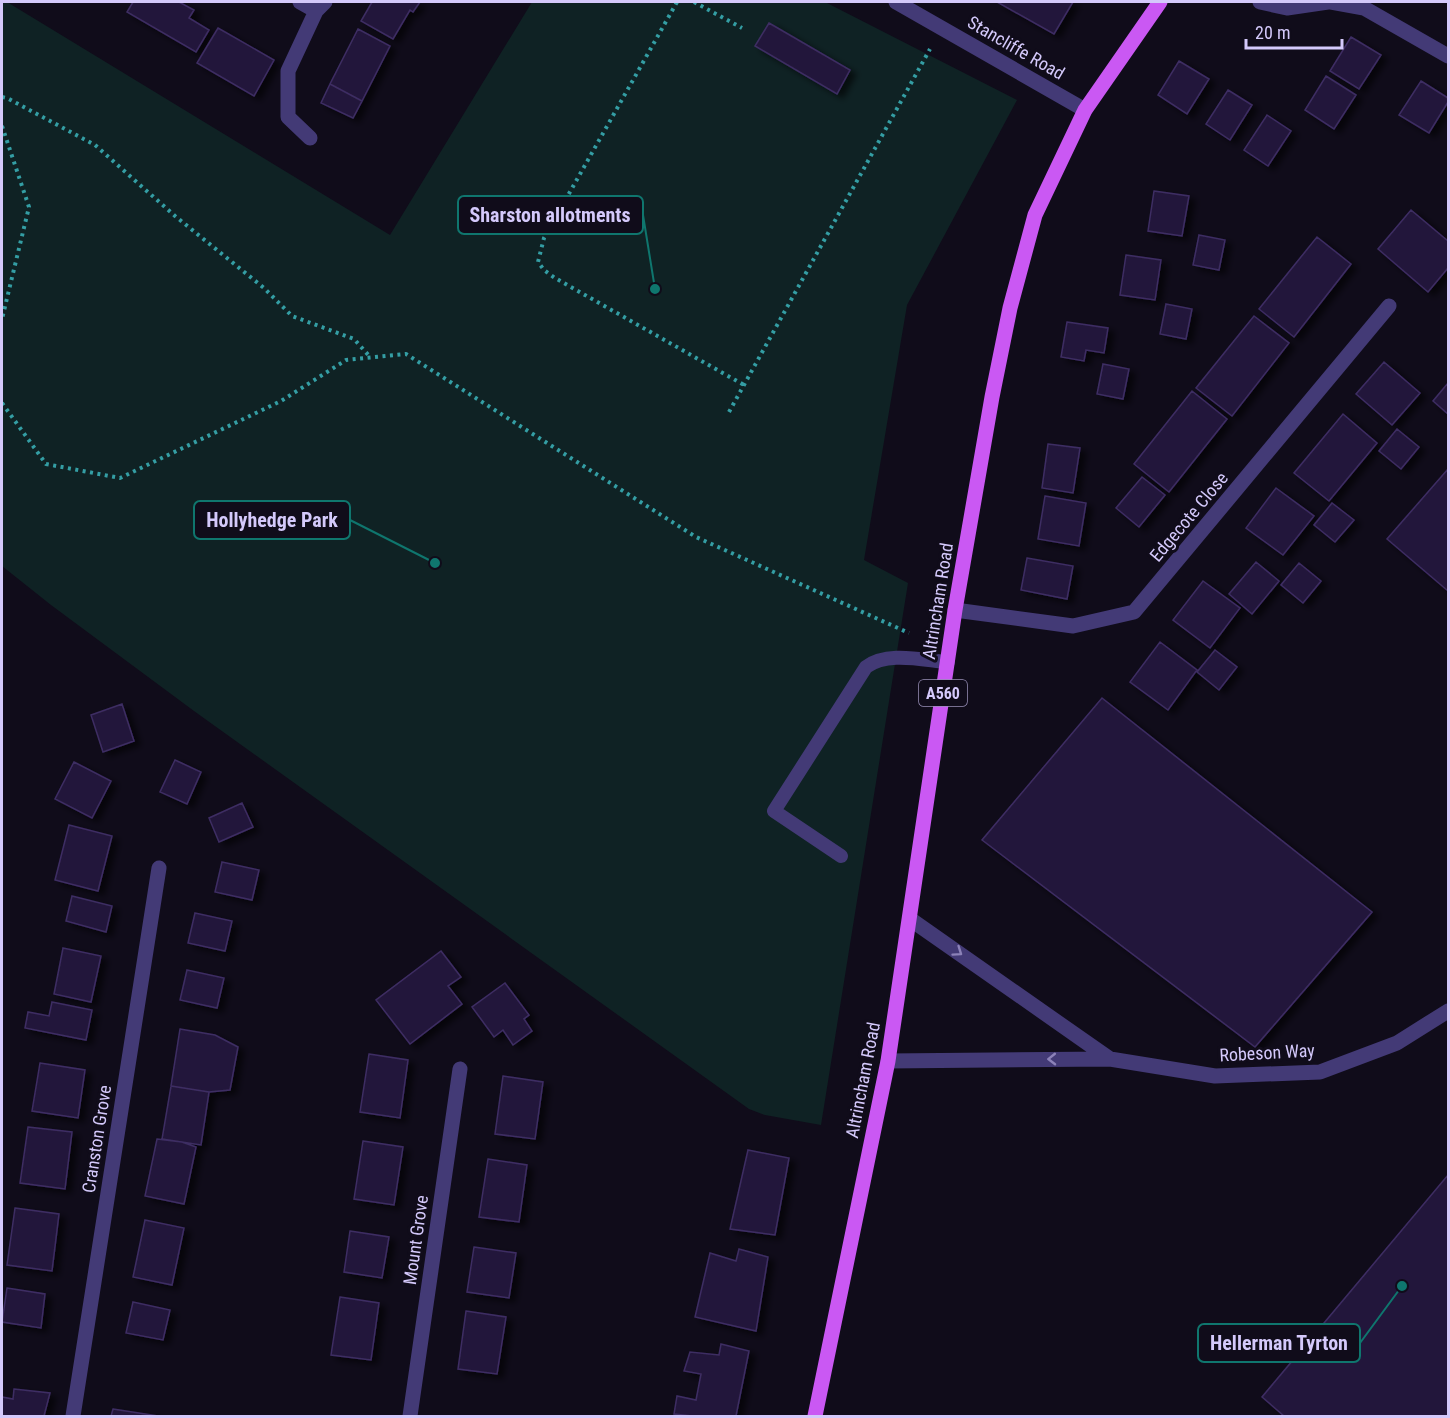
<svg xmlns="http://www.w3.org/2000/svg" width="1450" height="1418" viewBox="0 0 1450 1418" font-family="'Roboto Condensed',sans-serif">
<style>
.green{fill:#0f2224}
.building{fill:#24193a;stroke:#3e2d64;stroke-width:1.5;filter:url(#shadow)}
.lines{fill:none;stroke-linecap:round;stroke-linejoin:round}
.path{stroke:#349ea4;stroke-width:4;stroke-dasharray:3 4.5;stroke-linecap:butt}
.service{stroke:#433a76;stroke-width:14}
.minor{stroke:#433a76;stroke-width:15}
.primary{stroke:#ca58f3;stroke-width:15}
.oneway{stroke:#8c82b8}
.labels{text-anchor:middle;stroke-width:6;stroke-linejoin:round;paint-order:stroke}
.shield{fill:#100c1a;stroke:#9990b8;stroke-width:1.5}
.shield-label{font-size:16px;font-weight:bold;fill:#d4c9fb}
.street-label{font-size:18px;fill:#d4c9fb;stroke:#100c1a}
.leader{fill:none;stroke:#0f766e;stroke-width:2}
.callout-dot{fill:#0f766e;stroke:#100c1a;stroke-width:2}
.callout{fill:#100c1a;stroke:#0f766e;stroke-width:2}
.callout-label{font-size:20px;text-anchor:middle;font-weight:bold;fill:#d4c9fb}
</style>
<defs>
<filter id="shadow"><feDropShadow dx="6" dy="4" stdDeviation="3" flood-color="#0009"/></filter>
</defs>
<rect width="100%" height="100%" fill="#100c1a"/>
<path class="green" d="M 2,2 L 7,2 L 390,235 L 532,2 L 825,2 L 1017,100 L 907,305 L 864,560 L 908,583 L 821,1125 L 765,1115 L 749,1109 L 194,711 L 51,605 L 2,566 Z"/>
<path class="building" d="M 133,2 L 179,2 L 194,10 L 189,18 L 209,30 L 196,52 L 127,12 Z
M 372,2 L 420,2 L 413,12 L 410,10 L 393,39 L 361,21 Z
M 997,2 L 1073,2 L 1054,34 Z
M 769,23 L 850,70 L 837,94 L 755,46 Z
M 218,28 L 274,60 L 254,96 L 197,63 Z
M 358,29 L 390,46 L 362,101 L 330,84 Z
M 1351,37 L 1381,55 L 1359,89 L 1330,71 Z
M 1179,61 L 1209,79 L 1187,114 L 1158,95 Z
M 1326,76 L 1356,95 L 1334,129 L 1305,110 Z
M 1421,81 L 1448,98 L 1448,102 L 1429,133 L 1399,115 Z
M 330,84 L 362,101 L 353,118 L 321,103 Z
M 1228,90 L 1252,105 L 1230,140 L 1206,124 Z
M 1267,115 L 1291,131 L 1268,166 L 1244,150 Z
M 1154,191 L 1189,196 L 1182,236 L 1148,231 Z
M 1411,210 L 1448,241 L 1448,268 L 1428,292 L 1378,249 Z
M 1199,235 L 1225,240 L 1219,270 L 1193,265 Z
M 1317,237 L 1351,264 L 1294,337 L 1259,309 Z
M 1126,255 L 1161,260 L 1155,300 L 1120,295 Z
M 1166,304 L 1192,309 L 1186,339 L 1160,334 Z
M 1254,316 L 1289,343 L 1232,416 L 1196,388 Z
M 1067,322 L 1108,328 L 1104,353 L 1086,350 L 1084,361 L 1061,357 Z
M 1384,362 L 1420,393 L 1392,425 L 1356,394 Z
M 1103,364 L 1129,369 L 1123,399 L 1097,394 Z
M 1448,383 L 1448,414 L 1433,401 Z
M 1192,391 L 1227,419 L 1169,492 L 1134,464 Z
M 1343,414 L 1377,443 L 1329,501 L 1294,473 Z
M 1397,429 L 1419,447 L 1401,469 L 1379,451 Z
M 1048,444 L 1080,448 L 1073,493 L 1042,488 Z
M 1448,469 L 1448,591 L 1387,539 Z
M 1142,477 L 1165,495 L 1139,527 L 1116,508 Z
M 1276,488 L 1314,516 L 1283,555 L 1246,528 Z
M 1045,496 L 1086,503 L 1079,546 L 1038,539 Z
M 1332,503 L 1354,520 L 1335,542 L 1314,525 Z
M 1027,558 L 1073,566 L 1067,599 L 1021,590 Z
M 1256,562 L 1279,581 L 1252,614 L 1229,594 Z
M 1299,563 L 1321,581 L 1303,603 L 1281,585 Z
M 1203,581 L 1240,608 L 1210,648 L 1173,620 Z
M 1160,642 L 1197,670 L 1168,710 L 1130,682 Z
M 1215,650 L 1237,667 L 1219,690 L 1197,672 Z
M 1102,698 L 1372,912 L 1255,1047 L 982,840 Z
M 122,704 L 134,741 L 103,752 L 91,715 Z
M 175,760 L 201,772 L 187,804 L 160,792 Z
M 74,762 L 111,781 L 92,818 L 55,799 Z
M 242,803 L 253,827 L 219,842 L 209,818 Z
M 69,825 L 112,836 L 98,891 L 55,880 Z
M 222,862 L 259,870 L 252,900 L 215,892 Z
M 72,896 L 112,906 L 106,932 L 66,921 Z
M 195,913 L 232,921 L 225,951 L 188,943 Z
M 63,948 L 101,956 L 91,1002 L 54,994 Z
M 441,951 L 461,977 L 448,986 L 462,1004 L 410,1044 L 376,1000 Z
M 187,970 L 224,978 L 217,1008 L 180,1000 Z
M 505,983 L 529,1015 L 524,1019 L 532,1031 L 513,1045 L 503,1030 L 494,1037 L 472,1007 Z
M 52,1002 L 92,1010 L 86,1040 L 25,1028 L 28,1012 L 49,1016 Z
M 180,1029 L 215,1035 L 238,1047 L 230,1090 L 209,1092 L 171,1086 Z
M 369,1054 L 408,1060 L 400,1118 L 360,1112 Z
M 40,1063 L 85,1070 L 78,1118 L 32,1111 Z
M 503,1076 L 543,1082 L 535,1139 L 495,1134 Z
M 171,1086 L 209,1092 L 201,1145 L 162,1139 Z
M 28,1127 L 72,1132 L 65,1189 L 20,1183 Z
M 157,1139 L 182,1142 L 196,1147 L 184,1204 L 145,1196 Z
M 363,1141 L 403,1147 L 394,1205 L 354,1199 Z
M 748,1150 L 789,1158 L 775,1235 L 730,1229 Z
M 488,1159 L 527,1165 L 519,1222 L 479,1217 Z
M 1448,1175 L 1448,1416 L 1284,1416 L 1262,1397 Z
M 15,1208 L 59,1214 L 52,1271 L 7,1265 Z
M 145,1220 L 184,1228 L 172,1285 L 133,1277 Z
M 350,1231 L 389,1237 L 382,1278 L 344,1272 Z
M 474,1247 L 516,1253 L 509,1298 L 467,1292 Z
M 739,1249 L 768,1257 L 756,1331 L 695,1317 L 710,1253 L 736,1261 Z
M 7,1288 L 45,1294 L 41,1328 L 2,1322 Z
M 340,1297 L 379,1303 L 371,1360 L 331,1355 Z
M 133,1302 L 170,1310 L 163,1340 L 126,1333 Z
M 466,1311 L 506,1317 L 497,1374 L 458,1369 Z
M 721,1344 L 749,1351 L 736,1416 L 692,1416 L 674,1414 L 677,1396 L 696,1400 L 701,1374 L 684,1371 L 690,1352 L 719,1355 Z
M 14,1389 L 50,1393 L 44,1416 L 2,1416 L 2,1397 L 13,1399 Z
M 113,1409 L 158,1416 L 111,1416 Z"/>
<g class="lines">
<path class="path" d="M 677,2 L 544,238 L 538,262 L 544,270 L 555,278 L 744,385
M 694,2 L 742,28
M 2,97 L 7,98 L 95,145 L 175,216 L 264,288 L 292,316 L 354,339 L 371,358
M 2,126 L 29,207 L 2,319
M 2,403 L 46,464 L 120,478 L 281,401 L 346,360 L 406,354 L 696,537 L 909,633
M 729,412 L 930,49"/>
<path class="service" d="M 841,856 L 774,811 L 866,667 C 887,651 922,660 948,662"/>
<path class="minor" d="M 300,2 L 316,11 L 325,2
M 896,2 L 1085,110
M 1260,2 L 1287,8 L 1328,2
M 1331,2 L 1364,8 L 1448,56
M 310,138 L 288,117 L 288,71 L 316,11
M 955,610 L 1073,626 L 1134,612 L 1389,306
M 910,919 L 1110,1059
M 888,1061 L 1110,1059 L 1215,1076 L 1320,1072 L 1397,1043 L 1448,1011
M 73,1416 L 159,868
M 410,1416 L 460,1069"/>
<path class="primary" d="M 815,1416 L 888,1061 L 955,610 L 992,397 L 1010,308 L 1035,215 L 1085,110 L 1160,2"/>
</g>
<defs><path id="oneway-chevron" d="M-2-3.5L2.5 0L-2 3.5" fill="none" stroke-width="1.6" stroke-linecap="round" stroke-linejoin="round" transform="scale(1.5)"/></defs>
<g class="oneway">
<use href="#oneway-chevron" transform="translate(958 952) rotate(35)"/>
<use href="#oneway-chevron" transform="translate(1052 1059) rotate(179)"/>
</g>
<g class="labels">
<rect class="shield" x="919" y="680" width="48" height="26" rx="4.5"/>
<g class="shield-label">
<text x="943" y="699">A560</text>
</g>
<g class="street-label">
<text transform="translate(1016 48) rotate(30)" y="6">Stancliffe Road</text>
<text transform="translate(1189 517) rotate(-50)" y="6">Edgecote Close</text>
<text transform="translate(938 601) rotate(-81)" y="6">Altrincham Road</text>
<text transform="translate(1267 1053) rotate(-3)" y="6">Robeson Way</text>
<text transform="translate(863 1080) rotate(-79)" y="6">Altrincham Road</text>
<text transform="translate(97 1139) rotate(-81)" y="6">Cranston Grove</text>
<text transform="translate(416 1240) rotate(-82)" y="6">Mount Grove</text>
</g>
</g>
<path class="leader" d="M655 289L643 215M435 563L350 520M1402 1286L1360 1343"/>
<g class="callout-dot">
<circle cx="655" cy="289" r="6"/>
<circle cx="435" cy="563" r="6"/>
<circle cx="1402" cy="1286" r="6"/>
</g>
<g class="callout">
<rect x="458" y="196" width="185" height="38" rx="6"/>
<rect x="194" y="501" width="156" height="38" rx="6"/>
<rect x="1198" y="1324" width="162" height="38" rx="6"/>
</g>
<g class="callout-label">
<text x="550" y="222">Sharston allotments</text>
<text x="272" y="527">Hollyhedge Park</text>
<text x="1279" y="1350">Hellerman Tyrton</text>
</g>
<rect width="1450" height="1418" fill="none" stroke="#d4c9fb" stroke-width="6"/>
<path d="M1246 39v9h96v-9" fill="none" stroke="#d4c9fb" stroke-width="3"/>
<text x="1255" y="39" font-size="18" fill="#d4c9fb" stroke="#100c1a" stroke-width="4.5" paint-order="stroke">20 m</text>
</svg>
